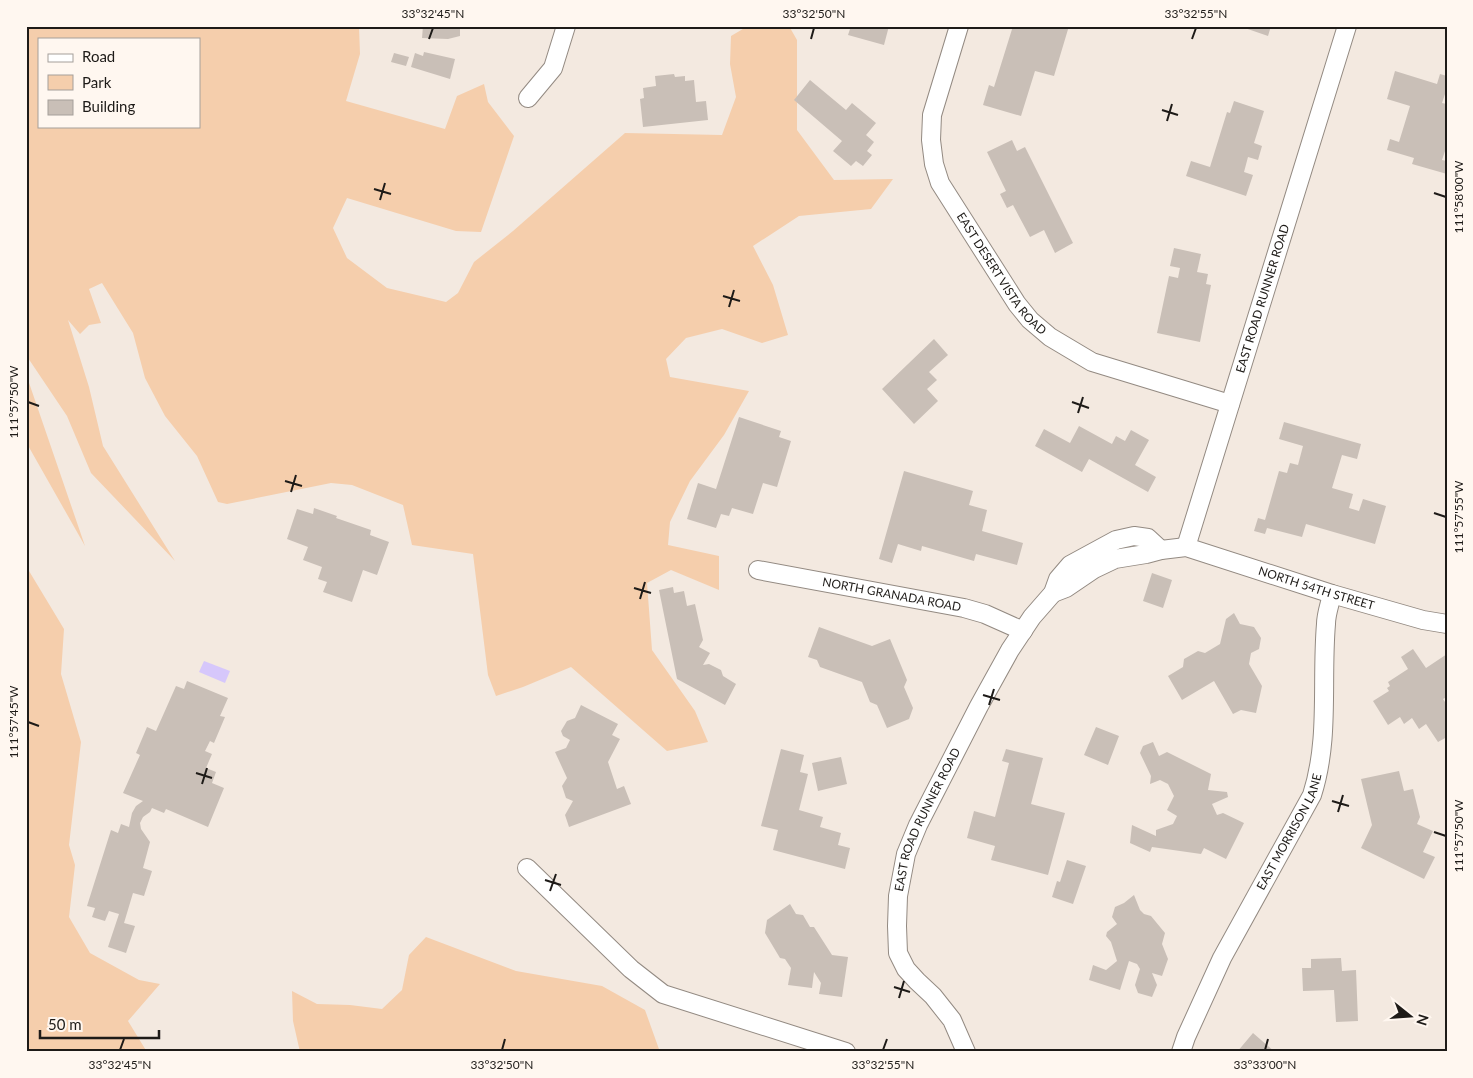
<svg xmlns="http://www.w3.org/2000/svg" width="1473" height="1078" viewBox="0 0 1473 1078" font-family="Lato,sans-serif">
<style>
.green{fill:#f5ceac;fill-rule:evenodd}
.water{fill:#d6c7fb}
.building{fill:#c9bfb7}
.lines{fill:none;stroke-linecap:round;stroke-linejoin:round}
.street-casing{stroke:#938a82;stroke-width:20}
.street{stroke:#fff;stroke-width:18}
.ticks{fill:none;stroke:#1e1b18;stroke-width:2}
.labels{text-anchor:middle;stroke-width:4;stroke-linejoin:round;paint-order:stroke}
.street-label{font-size:12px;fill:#1e1b18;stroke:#fff7f0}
.neatline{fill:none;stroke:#1e1b18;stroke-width:2}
.ticks-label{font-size:12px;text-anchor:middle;fill:#1e1b18}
</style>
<rect width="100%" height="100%" fill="#f3e9e0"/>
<path class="green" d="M 26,26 L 359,26 L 360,54 L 346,101 L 445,129 L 457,96 L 484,84 L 488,102 L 514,136 L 481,232 L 456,231 L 347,198 L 333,228 L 347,258 L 387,288 L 446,302 L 458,293 L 474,262 L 513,231 L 625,133 L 722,135 L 736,97 L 730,64 L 731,36 L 748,26 L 789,26 L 797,40 L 797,130 L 834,180 L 893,179 L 871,209 L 799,216 L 753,246 L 773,285 L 788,335 L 762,343 L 722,329 L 686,338 L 666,359 L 670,377 L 749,391 L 724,435 L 690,481 L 670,522 L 668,545 L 719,556 L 719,590 L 671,570 L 647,583 L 652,650 L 695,711 L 708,742 L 667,751 L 571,667 L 523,687 L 496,696 L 488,675 L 473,554 L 412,545 L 403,505 L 352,485 L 331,483 L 227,504 L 218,502 L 197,456 L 165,416 L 145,378 L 133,333 L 102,283 L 89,289 L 101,323 L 89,325 L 80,334 L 68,320 L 89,387 L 103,446 L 175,561 L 91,473 L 67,416 L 26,355 ZM 39,39 L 199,39 L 199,126 L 39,126 Z
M 26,374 L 85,546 L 26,442 Z
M 26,566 L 64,629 L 61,674 L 81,742 L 69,845 L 75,865 L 69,917 L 90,953 L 139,980 L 160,984 L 128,1021 L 147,1052 L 26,1052 Z
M 426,937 L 516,971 L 602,986 L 645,1010 L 660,1052 L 300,1052 L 293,1021 L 292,991 L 317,1004 L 350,1005 L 382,1009 L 402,990 L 409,955 Z"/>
<path class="water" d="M 204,661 L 230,671 L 225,683 L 199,672 Z"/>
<path class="building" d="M 423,26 L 460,26 L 460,36 L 448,39 L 422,38 Z
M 851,26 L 889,26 L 884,45 L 848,35 Z
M 1013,26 L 1069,26 L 1054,76 L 1035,71 L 1021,116 L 983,105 L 989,85 L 994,87 Z
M 1239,26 L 1271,26 L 1268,36 Z
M 424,52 L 455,59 L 450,79 L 411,67 L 415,53 L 423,56 Z
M 394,53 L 409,57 L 406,66 L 391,62 Z
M 1395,71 L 1437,84 L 1440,74 L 1447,76 L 1447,88 L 1442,103 L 1447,104 L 1447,145 L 1442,160 L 1447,161 L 1447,174 L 1412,164 L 1414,158 L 1387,150 L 1390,139 L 1399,142 L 1410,106 L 1387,99 Z
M 674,74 L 675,77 L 685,76 L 685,81 L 694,80 L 696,102 L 706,101 L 708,120 L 643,127 L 640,99 L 644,98 L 643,88 L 656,86 L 655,76 Z
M 810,80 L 846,110 L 852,103 L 876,123 L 866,135 L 874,142 L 867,151 L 872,155 L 863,166 L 856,161 L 851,166 L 833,151 L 842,141 L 794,100 Z
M 1234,101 L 1264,111 L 1254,143 L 1262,146 L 1258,160 L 1248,157 L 1244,172 L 1253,175 L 1246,196 L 1186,176 L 1191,161 L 1210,167 L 1227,112 L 1230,113 Z
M 1012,140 L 1017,151 L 1025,147 L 1073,243 L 1055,253 L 1044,230 L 1030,237 L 1013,205 L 1007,208 L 1000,194 L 1006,191 L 987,152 Z
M 1174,248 L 1201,254 L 1197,272 L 1208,274 L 1206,284 L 1211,285 L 1200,342 L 1157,333 L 1169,276 L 1178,278 L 1180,268 L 1170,266 Z
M 934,339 L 948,355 L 929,372 L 937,380 L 927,389 L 938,401 L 914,424 L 882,389 Z
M 739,417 L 781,431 L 779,437 L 791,441 L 777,487 L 763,483 L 753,514 L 732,508 L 729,516 L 721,514 L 716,528 L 687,519 L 698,483 L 716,489 Z
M 1284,422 L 1361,444 L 1357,459 L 1342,455 L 1332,488 L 1353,494 L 1349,508 L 1359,511 L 1363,499 L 1386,506 L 1375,544 L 1306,524 L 1302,537 L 1267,528 L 1265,534 L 1254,531 L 1258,518 L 1265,520 L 1279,471 L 1287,473 L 1290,463 L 1298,465 L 1303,446 L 1279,439 Z
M 1079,426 L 1112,444 L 1116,436 L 1125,441 L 1131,430 L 1149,440 L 1135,465 L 1156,477 L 1148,492 L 1089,459 L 1082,472 L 1035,446 L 1044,429 L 1070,443 Z
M 904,471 L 973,491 L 969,505 L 987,510 L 982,531 L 1023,543 L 1017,565 L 976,554 L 974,561 L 922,546 L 921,551 L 898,544 L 892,563 L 879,559 Z
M 314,508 L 337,516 L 336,518 L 371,530 L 370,535 L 389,542 L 377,575 L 363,570 L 352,602 L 323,592 L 327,582 L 318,579 L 322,567 L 303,560 L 308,547 L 287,539 L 297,509 L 313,514 Z
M 1152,573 L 1172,580 L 1163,608 L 1143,601 Z
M 673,587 L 674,593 L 684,591 L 687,606 L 695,604 L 703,640 L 699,647 L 710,653 L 703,665 L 709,664 L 721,670 L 723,676 L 736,684 L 725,705 L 677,679 L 659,590 Z
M 1234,613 L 1240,624 L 1254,627 L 1261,638 L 1259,649 L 1251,653 L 1249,664 L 1262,686 L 1256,713 L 1241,710 L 1233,714 L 1214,681 L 1182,700 L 1168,676 L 1183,667 L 1184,659 L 1198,651 L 1205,653 L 1220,644 L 1226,619 Z
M 819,627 L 872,646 L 890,639 L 907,680 L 904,687 L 913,708 L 909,719 L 887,728 L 877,705 L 870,702 L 862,682 L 820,667 L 817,660 L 808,657 Z
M 1413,649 L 1426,668 L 1447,654 L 1447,697 L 1443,699 L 1447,705 L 1447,737 L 1438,742 L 1426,724 L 1419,729 L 1412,718 L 1404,724 L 1400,717 L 1388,725 L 1373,701 L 1389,691 L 1387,688 L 1390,686 L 1388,682 L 1408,669 L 1401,657 Z
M 187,681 L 228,698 L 220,716 L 225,717 L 214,743 L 210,741 L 205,751 L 212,754 L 206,768 L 216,772 L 212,783 L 224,788 L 208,827 L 166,809 L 164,813 L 152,808 L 150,812 L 143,817 L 140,823 L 141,829 L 150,842 L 143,868 L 152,871 L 144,896 L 133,893 L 124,923 L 135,926 L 126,953 L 108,947 L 119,914 L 109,911 L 105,921 L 92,917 L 95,908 L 87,906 L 111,830 L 118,833 L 121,824 L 129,827 L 132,813 L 136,806 L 143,801 L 123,793 L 140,755 L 136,753 L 147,727 L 156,731 L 176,686 L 184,689 Z
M 581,705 L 618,724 L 612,735 L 620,739 L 608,762 L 617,789 L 624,786 L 631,804 L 569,827 L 565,815 L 573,801 L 566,798 L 562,786 L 567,778 L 555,752 L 566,748 L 570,740 L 563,736 L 561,731 L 567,721 L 575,718 Z
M 1096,727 L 1119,736 L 1108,765 L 1084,755 Z
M 1153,742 L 1159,756 L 1167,752 L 1211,774 L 1208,790 L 1227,792 L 1228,797 L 1212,804 L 1217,815 L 1223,813 L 1244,823 L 1226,859 L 1204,848 L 1201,854 L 1152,847 L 1150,852 L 1130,843 L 1132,825 L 1156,836 L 1156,830 L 1173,824 L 1177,816 L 1167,810 L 1174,796 L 1168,784 L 1160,780 L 1150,784 L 1151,776 L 1140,753 L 1143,746 Z
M 781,749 L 804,755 L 800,772 L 808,774 L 799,810 L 823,817 L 820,827 L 841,833 L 838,845 L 850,848 L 845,869 L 773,850 L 778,830 L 761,826 Z
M 1006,749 L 1043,758 L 1031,804 L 1065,813 L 1048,875 L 991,860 L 995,846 L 967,838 L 974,811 L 995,817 L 1009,763 L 1002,761 Z
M 841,757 L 847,784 L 818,791 L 812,763 Z
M 1399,771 L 1404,791 L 1413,789 L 1420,817 L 1417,824 L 1433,831 L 1423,852 L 1435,857 L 1424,879 L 1361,848 L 1372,825 L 1361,779 Z
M 1067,860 L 1086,866 L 1073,904 L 1052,897 L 1057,881 L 1060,882 Z
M 1134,895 L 1140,910 L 1144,914 L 1151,916 L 1165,933 L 1162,944 L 1168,959 L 1162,976 L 1152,973 L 1157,985 L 1152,997 L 1138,993 L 1135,985 L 1140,969 L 1137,964 L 1129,961 L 1120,990 L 1089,980 L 1093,965 L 1106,970 L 1117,961 L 1111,942 L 1106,936 L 1107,932 L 1117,924 L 1112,917 L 1115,907 L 1124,903 Z
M 790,904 L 796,914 L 803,915 L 810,927 L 814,927 L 832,955 L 848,957 L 842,997 L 819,994 L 821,983 L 814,972 L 812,988 L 788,985 L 791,968 L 785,959 L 780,958 L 765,933 L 767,920 Z
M 1341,958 L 1342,971 L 1356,970 L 1358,1021 L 1336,1022 L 1334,990 L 1303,991 L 1302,968 L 1311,968 L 1311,959 Z
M 1253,1033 L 1275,1052 L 1237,1052 Z"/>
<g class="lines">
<g class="street-casing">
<g id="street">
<path id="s1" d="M 959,26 L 932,115 L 931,140 L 934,164 L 940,183 L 1017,304 L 1030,320 L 1050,337 L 1092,362 L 1230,404"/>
<path d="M 528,98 L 553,68 L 566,26"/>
<path id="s2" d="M 1186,547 L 1347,26"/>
<path id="s3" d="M 758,570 L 964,608 L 985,614 L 1023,631"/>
<path id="s4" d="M 1053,593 L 1066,588 L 1094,569 L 1115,559 L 1146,554 L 1161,550 L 1186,547 L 1332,594 L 1423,620 L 1447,624"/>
<path d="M 527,868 L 631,969 L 663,994 L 846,1052"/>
<path id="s5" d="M 966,1052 L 952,1020 L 933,996 L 917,981 L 906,969 L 898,953 L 897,926 L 898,896 L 906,854 L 918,825 L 979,706 L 1010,650 L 1032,617 L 1053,593 L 1058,579 L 1070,565 L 1116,540 L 1134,536 L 1148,538 L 1161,550"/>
<path id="s6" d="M 1181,1052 L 1186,1037 L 1222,958 L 1312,795 C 1330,739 1321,682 1326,624 C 1326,614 1330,604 1332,594"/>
</g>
</g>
<use href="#street" class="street"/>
</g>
<path class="ticks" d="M 429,39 L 433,28M 811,39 L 814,28M 1192,39 L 1196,28M 1162,110 L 1178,115M 1167,121 L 1172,104M 374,189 L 391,194M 1434,193 L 1446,197M 380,200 L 385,183M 723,296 L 740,301M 729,307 L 734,290M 28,402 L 39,406M 1072,402 L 1089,408M 1078,413 L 1083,397M 285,481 L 302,486M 291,492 L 296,475M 1434,513 L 1446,517M 634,588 L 651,593M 640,599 L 645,582M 983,695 L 1000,700M 989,705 L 994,689M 28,722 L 39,726M 196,773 L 212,778M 202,784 L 207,768M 1332,801 L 1349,806M 1338,812 L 1343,795M 1434,832 L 1446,836M 545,880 L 561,885M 550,891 L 556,874M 894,987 L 910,992M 899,998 L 904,981M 120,1050 L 124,1039M 502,1050 L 505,1039M 883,1050 L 887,1039M 1265,1050 L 1268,1039"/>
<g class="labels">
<g class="street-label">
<text dy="4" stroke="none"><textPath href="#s1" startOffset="272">EAST DESERT VISTA ROAD</textPath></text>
<text dy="4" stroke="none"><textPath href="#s2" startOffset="260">EAST ROAD RUNNER ROAD</textPath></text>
<text dy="4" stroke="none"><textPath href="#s4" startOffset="280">NORTH 54TH STREET</textPath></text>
<text dy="4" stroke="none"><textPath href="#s3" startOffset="136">NORTH GRANADA ROAD</textPath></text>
<text dy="4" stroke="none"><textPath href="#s5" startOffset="261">EAST ROAD RUNNER ROAD</textPath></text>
<text dy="4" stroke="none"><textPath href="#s6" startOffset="246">EAST MORRISON LANE</textPath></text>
</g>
</g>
<rect width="1473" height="1078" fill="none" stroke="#fff7f0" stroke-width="55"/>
<rect x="38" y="38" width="162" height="90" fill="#fff7f0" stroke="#a59f9a"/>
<rect x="48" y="54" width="25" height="8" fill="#ffffff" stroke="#a59f9a"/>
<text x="82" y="62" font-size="15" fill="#1e1b18">Road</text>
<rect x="48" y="75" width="25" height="15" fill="#f5ceac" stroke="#a59f9a"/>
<text x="82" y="88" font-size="15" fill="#1e1b18">Park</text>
<rect x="48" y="100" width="25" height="15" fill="#c9bfb7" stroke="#a59f9a"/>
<text x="82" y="112" font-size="15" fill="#1e1b18">Building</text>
<g transform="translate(1410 1016) rotate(107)" stroke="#fff7f0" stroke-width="4" paint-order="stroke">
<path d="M0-4L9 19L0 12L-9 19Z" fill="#1e1b18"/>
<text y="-8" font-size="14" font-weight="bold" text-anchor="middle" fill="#1e1b18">N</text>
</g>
<path d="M40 1030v8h119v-8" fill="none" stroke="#1e1b18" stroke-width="2.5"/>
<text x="48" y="1030" font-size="15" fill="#1e1b18" stroke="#fff7f0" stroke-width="4" paint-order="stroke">50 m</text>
<rect x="28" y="28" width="1418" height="1022" class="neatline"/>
<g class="ticks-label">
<text x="433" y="18">33°32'45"N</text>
<text x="814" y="18">33°32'50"N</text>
<text x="1196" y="18">33°32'55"N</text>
<text transform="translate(1459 197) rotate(-90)" y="4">111°58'00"W</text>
<text transform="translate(14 402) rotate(-90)" y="4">111°57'50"W</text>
<text transform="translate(1459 517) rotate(-90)" y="4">111°57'55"W</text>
<text transform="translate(14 722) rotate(-90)" y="4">111°57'45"W</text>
<text transform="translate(1459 836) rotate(-90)" y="4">111°57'50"W</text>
<text x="120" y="1069">33°32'45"N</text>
<text x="502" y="1069">33°32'50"N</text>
<text x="883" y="1069">33°32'55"N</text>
<text x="1265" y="1069">33°33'00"N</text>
</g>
</svg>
